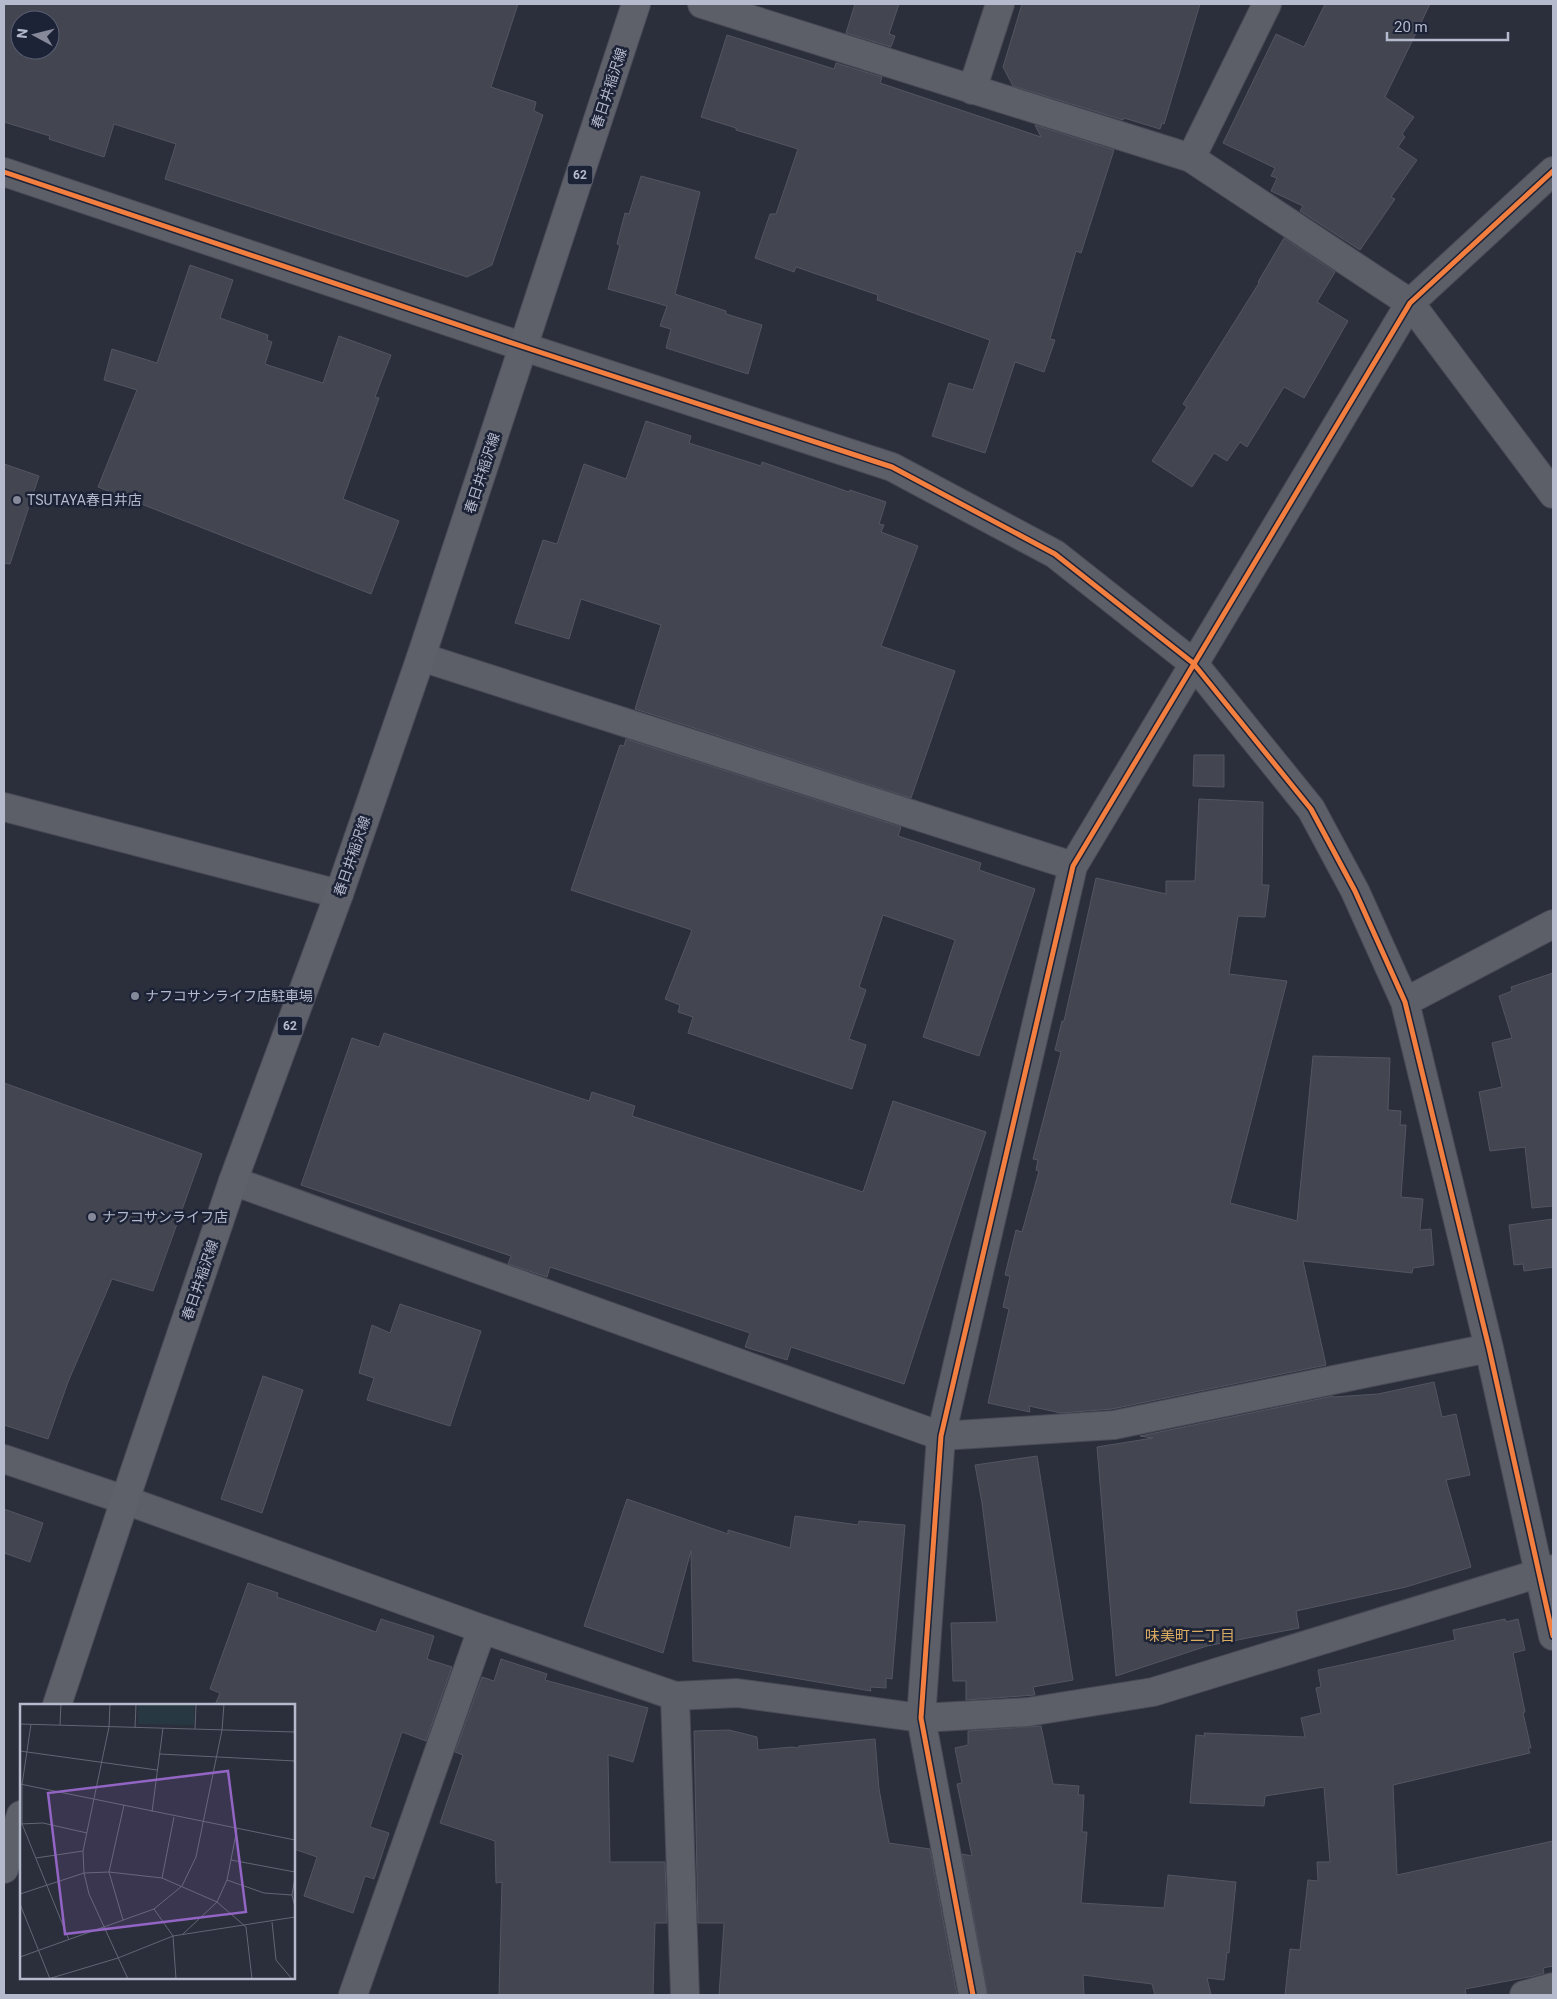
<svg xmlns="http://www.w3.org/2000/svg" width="1557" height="1999" viewBox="0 0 1557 1999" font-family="Roboto,'Noto Sans JP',sans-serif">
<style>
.building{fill:#434650;stroke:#535662;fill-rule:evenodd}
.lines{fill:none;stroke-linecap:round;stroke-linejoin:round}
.minor-casing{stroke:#474a54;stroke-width:30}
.major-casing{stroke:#494b57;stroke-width:30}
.minor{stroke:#5c5e68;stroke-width:28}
.major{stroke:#5e606a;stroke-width:28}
.cycleway-casing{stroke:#1d2337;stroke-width:8}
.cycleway{stroke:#f27e40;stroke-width:5}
.poi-dot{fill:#858999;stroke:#1d2337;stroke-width:2}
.labels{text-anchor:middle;stroke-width:5;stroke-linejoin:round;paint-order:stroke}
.shield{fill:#1d2337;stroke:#878d9f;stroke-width:1}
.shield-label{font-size:12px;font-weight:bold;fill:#b5bacc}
.street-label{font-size:14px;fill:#b5bacc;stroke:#1d2337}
.poi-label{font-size:14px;fill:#b5bacc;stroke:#1d2337;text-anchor:start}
.neighbourhood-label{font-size:15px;fill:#dbad61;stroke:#1d2337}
.inset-road{fill:none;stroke:#626675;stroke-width:1}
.view{fill:#9265c4;fill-opacity:0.15;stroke:#9265c4;stroke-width:2.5}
.inset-edge{fill:none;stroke:#b5bacc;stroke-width:2.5}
</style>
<rect width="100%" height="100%" fill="#2b2e3b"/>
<path class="building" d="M 4,4 L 518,4 L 491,87 L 536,102 L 534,111 L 543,115 L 492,265 L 467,277 L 165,179 L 176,144 L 114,124 L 104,157 L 49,139 L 50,136 L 4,122 ZM 20,20 L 50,20 L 50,50 L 20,50 Z
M 855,4 L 899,4 L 889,34 L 895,36 L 891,47 L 846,33 Z
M 1022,4 L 1200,4 L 1164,124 L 1162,123 L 1160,129 L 1124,118 L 1123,120 L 1013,86 L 1003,67 Z
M 1325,4 L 1430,4 L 1385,97 L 1414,117 L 1402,134 L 1405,137 L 1398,147 L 1417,160 L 1391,197 L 1395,199 L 1360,250 L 1300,211 L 1303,206 L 1271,191 L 1277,178 L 1271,176 L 1275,168 L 1223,143 L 1276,34 L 1304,47 Z
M 727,35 L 834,69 L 836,63 L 882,77 L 880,83 L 1041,137 L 1035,125 L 1114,150 L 1081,253 L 1076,251 L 1050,339 L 1055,340 L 1044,372 L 1015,362 L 985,453 L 932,436 L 949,383 L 973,390 L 990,340 L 877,300 L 878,295 L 796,267 L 794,272 L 755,258 L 770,214 L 776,214 L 798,149 L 736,130 L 736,128 L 701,117 Z
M 641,176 L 700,192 L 675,294 L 726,311 L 726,314 L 762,325 L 748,374 L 666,348 L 671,329 L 660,326 L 667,306 L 608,289 L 620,245 L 617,244 L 625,213 L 629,214 Z
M 1284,238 L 1335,272 L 1317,302 L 1348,321 L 1304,398 L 1284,387 L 1247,447 L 1240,442 L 1227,461 L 1214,453 L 1192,487 L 1152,461 L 1187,407 L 1183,404 L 1259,283 L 1258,282 Z
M 190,265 L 233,280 L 220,318 L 268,335 L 267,340 L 272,342 L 265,364 L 323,383 L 339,336 L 391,355 L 375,397 L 379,398 L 343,499 L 399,521 L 371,594 L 98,487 L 137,390 L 104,380 L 112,349 L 157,363 Z
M 646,421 L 691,436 L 689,443 L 761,466 L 762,462 L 849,492 L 850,490 L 886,502 L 879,524 L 884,525 L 881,532 L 918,546 L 881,646 L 955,671 L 911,798 L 635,709 L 661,625 L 581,599 L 569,639 L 515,623 L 543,540 L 557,544 L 584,464 L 626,479 Z
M 4,464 L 39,476 L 10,564 L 4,563 Z
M 626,739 L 901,827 L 898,836 L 981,863 L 979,870 L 1035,889 L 979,1056 L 923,1037 L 955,940 L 883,915 L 859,987 L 866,990 L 849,1039 L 866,1045 L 852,1089 L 688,1033 L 693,1017 L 678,1012 L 680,1005 L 665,999 L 692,930 L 571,890 L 620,745 L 624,746 Z
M 1194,755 L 1224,755 L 1224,787 L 1193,786 Z
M 1199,799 L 1263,802 L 1262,885 L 1269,885 L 1265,917 L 1238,916 L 1229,974 L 1287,981 L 1230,1203 L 1297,1221 L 1313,1056 L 1390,1058 L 1388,1110 L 1401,1111 L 1400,1125 L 1406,1125 L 1401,1197 L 1423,1199 L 1420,1230 L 1431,1229 L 1434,1265 L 1413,1268 L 1412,1273 L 1303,1261 L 1326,1365 L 1112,1409 L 1061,1413 L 1029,1406 L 1030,1412 L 988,1403 L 1009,1309 L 1003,1307 L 1010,1276 L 1005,1275 L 1016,1230 L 1022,1232 L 1039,1171 L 1036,1170 L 1038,1160 L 1033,1159 L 1061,1052 L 1055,1050 L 1062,1021 L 1064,1021 L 1096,878 L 1166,894 L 1166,881 L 1195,881 Z
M 1553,973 L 1553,1206 L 1532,1208 L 1525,1147 L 1490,1151 L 1479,1092 L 1502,1087 L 1492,1043 L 1512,1038 L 1499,996 L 1512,991 L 1511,987 Z
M 384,1033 L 589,1101 L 592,1092 L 635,1106 L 632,1116 L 863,1192 L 893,1101 L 986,1132 L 904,1384 L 791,1347 L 787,1360 L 745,1347 L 750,1333 L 550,1267 L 547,1277 L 508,1264 L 511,1256 L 301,1185 L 352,1038 L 379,1047 Z
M 4,1083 L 202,1154 L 153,1291 L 112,1279 L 68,1382 L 48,1439 L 4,1425 Z
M 1553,1219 L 1553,1267 L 1524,1271 L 1523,1264 L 1514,1265 L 1509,1225 Z
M 400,1304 L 481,1331 L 450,1426 L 367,1400 L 374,1378 L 359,1373 L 372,1325 L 390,1333 Z
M 263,1376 L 303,1390 L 262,1513 L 221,1499 Z
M 1434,1382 L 1442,1417 L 1456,1414 L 1470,1475 L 1446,1480 L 1471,1567 L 1406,1587 L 1296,1611 L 1299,1628 L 1207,1646 L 1116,1676 L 1097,1447 L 1153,1438 L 1140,1436 L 1333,1396 L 1334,1397 L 1378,1394 Z
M 1037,1456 L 1073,1680 L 1033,1687 L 1035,1695 L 966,1700 L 966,1681 L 953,1681 L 951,1623 L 997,1622 L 982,1503 L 975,1465 Z
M 627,1499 L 728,1534 L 728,1530 L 790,1548 L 795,1516 L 858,1525 L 859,1521 L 905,1525 L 892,1679 L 886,1678 L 886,1688 L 870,1687 L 871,1691 L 693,1661 L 691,1551 L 663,1653 L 584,1626 Z
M 4,1509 L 43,1523 L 30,1562 L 4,1553 Z
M 248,1583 L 278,1593 L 277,1597 L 376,1632 L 381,1619 L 434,1636 L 427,1659 L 452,1667 L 426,1741 L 402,1732 L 370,1827 L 389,1833 L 374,1879 L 365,1876 L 353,1913 L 304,1896 L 317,1857 L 294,1849 L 294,1705 L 215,1705 L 220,1693 L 210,1689 Z
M 1505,1619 L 1506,1622 L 1518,1619 L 1525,1650 L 1513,1653 L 1525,1712 L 1523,1713 L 1531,1748 L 1528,1748 L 1530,1753 L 1393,1785 L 1397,1875 L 1553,1841 L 1553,1966 L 1543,1968 L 1544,1973 L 1534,1976 L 1465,1989 L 1466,1995 L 1285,1995 L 1290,1949 L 1300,1950 L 1308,1880 L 1318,1881 L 1317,1862 L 1330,1862 L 1324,1787 L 1265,1796 L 1264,1806 L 1190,1803 L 1196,1735 L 1205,1736 L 1204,1733 L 1305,1737 L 1301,1718 L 1321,1713 L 1316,1688 L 1321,1687 L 1318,1670 L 1455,1640 L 1453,1630 Z
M 501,1659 L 547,1674 L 545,1680 L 648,1708 L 633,1762 L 608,1755 L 610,1862 L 665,1862 L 667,1923 L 655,1923 L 653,1995 L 499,1995 L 502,1882 L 496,1883 L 495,1841 L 440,1823 L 463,1755 L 455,1752 L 482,1677 L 494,1681 Z
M 1041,1726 L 1053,1784 L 1079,1786 L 1078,1795 L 1084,1795 L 1082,1832 L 1087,1832 L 1081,1903 L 1164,1908 L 1168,1875 L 1236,1882 L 1229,1953 L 1227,1952 L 1224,1980 L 1207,1978 L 1211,1995 L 1155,1995 L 1152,1984 L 1083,1975 L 1084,1995 L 988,1995 L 962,1854 L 972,1856 L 957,1784 L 962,1783 L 955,1748 L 968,1745 L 968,1731 Z
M 729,1730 L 757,1737 L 758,1750 L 792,1747 L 798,1748 L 799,1746 L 875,1739 L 879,1789 L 889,1843 L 930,1849 L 957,1995 L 719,1995 L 724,1923 L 698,1923 L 694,1731 Z"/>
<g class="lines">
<g class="minor-casing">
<path id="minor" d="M 702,4 L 1191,158 L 1410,303 L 1553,494
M 972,90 L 1000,4
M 1191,158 L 1267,4
M 4,172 L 524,347 L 892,467 L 1055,554 L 1193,663 L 1311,809 L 1355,891 L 1405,1002 L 1489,1348 L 1553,1636
M 421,657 L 1073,866
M 4,807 L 339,894
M 1405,1002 L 1553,924
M 233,1181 L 941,1436 L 1114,1425 L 1489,1348
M 4,1459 L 125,1500 L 482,1629 L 675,1696 L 737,1693 L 921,1718 L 1028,1712 L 1153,1692 L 1553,1569
M 675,1696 L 685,1995
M 353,1995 L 482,1629
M 973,1995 L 921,1718 L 941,1436 L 1073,866 L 1410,303 L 1553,171
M 1524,1995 L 1553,1987"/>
</g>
<g class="major-casing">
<path id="major" d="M 57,1705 L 125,1500 L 233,1181 L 339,894 L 421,657 L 636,4
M 4,1869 L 21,1815"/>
</g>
<use href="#minor" class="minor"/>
<use href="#major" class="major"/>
<g class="cycleway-casing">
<path id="cycleway" d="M 4,172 L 524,347 L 892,467 L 1055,554 L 1193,663 L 1311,809 L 1355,891 L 1405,1002 L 1489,1348 L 1553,1636
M 973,1995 L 921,1718 L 941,1436 L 1073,866 L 1410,303 L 1553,171"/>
</g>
<use href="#cycleway" class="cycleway"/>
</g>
<g class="poi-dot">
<circle cx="17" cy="500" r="5"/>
<circle cx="135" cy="996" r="5"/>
<circle cx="92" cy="1217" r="5"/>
</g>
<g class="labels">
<g class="shield">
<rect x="567.5" y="165.5" width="25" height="19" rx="4"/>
<rect x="277.5" y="1016.5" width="25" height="19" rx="4"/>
</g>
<g class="shield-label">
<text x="580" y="179">62</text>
<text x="290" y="1030">62</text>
</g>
<g class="street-label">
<text transform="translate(609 88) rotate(-72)" y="5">春日井稲沢線</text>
<text transform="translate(482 473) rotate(-72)" y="5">春日井稲沢線</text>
<text transform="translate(352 856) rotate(-71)" y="5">春日井稲沢線</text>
<text transform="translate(200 1280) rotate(-71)" y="5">春日井稲沢線</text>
</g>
<g class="poi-label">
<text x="27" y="505">TSUTAYA春日井店</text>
<text x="145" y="1001">ナフコサンライフ店駐車場</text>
<text x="102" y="1222">ナフコサンライフ店</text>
</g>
<g class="neighbourhood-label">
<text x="1190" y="1641">味美町二丁目</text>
</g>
</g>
<g transform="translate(20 1704)">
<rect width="275" height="275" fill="#2b2e3b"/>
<path d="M 118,0 L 174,0 L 174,21 L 118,20 Z" fill="#273842"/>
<path class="inset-road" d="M 90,0 L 89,23 L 63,147 L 64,169 L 69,190 L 108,275M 0,20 L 275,28M 11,20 L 2,81 L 2,120 L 49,236M 40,21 L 41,0M 115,24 L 116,0M 175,25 L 176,0M 0,47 L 137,66M 140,50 L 275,57M 0,80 L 275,136M 132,108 L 143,24M 0,120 L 23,119 L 67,129M 16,154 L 63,147M 211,156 L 275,168M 275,173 L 272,191 L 275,203M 142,174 L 154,113M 207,176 L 244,189 L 272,191M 0,190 L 64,169 L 89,168 L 142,174 L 197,198 L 226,223 L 232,275M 0,200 L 30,275M 134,205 L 153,232 L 156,275M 103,216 L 89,168 L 104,101M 252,218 L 256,256 L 272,275M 163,230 L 197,198 L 207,176 L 217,125M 0,253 L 134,205 L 162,182 L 176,153 L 202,26 L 204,0M 28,275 L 98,254 L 153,232 L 275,213"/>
<path class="view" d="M 208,67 L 226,208 L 45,230 L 28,89 Z"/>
<rect width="275" height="275" class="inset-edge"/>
</g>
<rect width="1557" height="1999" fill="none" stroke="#b5bacc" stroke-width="10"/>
<g transform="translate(35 35) rotate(277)"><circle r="24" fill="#1d2337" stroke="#5a5f73"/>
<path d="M0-4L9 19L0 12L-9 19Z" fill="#858999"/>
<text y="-8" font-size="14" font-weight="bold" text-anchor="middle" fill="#b5bacc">N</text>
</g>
<path d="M1387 32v8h121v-8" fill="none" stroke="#b5bacc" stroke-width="2.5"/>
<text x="1394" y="32" font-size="15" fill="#b5bacc" stroke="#1d2337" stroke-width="4" paint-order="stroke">20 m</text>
</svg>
